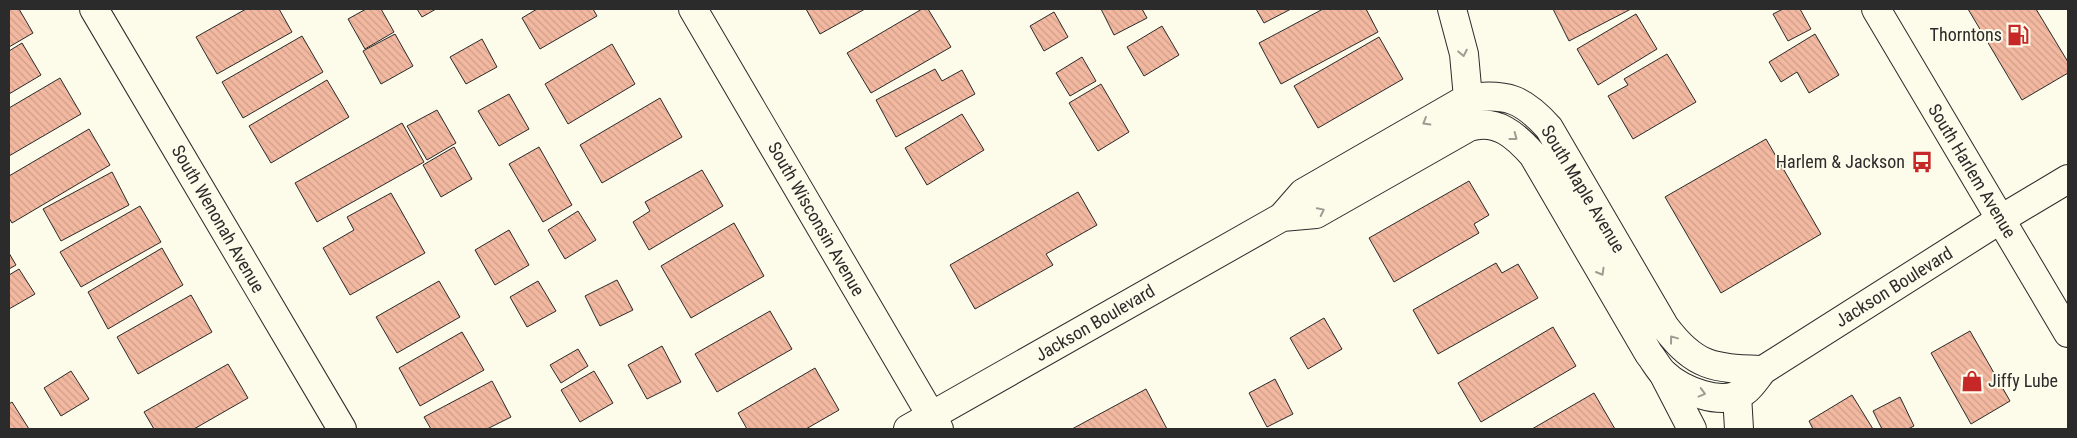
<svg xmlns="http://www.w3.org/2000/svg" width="2077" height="438" viewBox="0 0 2077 438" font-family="'Roboto Condensed',sans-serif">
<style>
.building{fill:url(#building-back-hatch);stroke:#2b2b2b}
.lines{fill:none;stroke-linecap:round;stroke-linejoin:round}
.minor-casing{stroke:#2b2b2b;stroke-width:30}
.tertiary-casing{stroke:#2b2b2b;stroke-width:30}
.primary-casing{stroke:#2b2b2b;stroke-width:30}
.minor{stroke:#fdfbea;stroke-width:28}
.tertiary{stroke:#fdfbea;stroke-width:28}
.primary{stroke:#fdfbea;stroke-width:28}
.oneway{stroke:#9e9d94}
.labels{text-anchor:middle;stroke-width:4;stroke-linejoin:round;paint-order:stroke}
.poi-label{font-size:18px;fill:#2b2b2b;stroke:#fdfbea;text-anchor:end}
.street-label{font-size:18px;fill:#2b2b2b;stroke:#fdfbea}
</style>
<defs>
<pattern id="building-back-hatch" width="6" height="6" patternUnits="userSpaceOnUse" patternTransform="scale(1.25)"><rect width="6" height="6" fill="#f2b8a0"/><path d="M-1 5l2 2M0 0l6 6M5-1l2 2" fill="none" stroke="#d09e8a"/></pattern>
</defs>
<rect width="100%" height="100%" fill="#fdfbea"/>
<path class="building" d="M 9,9 L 19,9 L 33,33 L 9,47 Z
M 246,9 L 279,9 L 292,32 L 217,74 L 196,37 Z
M 366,9 L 381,9 L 394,32 L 365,49 L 348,19 Z
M 417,9 L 436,9 L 422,17 Z
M 537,9 L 593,9 L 597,16 L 540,49 L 522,18 Z
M 806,9 L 865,9 L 820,34 Z
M 922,9 L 928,9 L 951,47 L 871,93 L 847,53 Z
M 1101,9 L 1142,9 L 1147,18 L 1114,35 Z
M 1256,9 L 1291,9 L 1264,23 Z
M 1323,9 L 1366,9 L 1378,32 L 1281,84 L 1259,43 Z
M 1553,9 L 1631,9 L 1569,41 Z
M 1783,9 L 1800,9 L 1811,29 L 1788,41 L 1773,14 Z
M 1968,9 L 2036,9 L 2068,62 L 2068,73 L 2022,100 Z
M 1054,12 L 1068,37 L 1044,51 L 1030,26 Z
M 1636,14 L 1657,49 L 1598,85 L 1577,49 Z
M 1162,26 L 1179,55 L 1144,76 L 1127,47 Z
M 395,34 L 413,66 L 381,84 L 363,51 Z
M 1815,34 L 1839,75 L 1809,93 L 1797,72 L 1781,82 L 1769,62 Z
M 302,36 L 323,72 L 243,118 L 222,82 Z
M 1379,37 L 1403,79 L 1318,128 L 1294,86 Z
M 482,39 L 497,67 L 466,84 L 450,57 Z
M 22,43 L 41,75 L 9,94 L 9,51 Z
M 612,44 L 635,84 L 568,124 L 545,84 Z
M 1667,54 L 1696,102 L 1633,139 L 1608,96 L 1628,85 L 1624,79 Z
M 1082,57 L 1096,81 L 1070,96 L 1056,73 Z
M 935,69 L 942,81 L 962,70 L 975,94 L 896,137 L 876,100 Z
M 60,78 L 81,114 L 9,156 L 9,108 Z
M 327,80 L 349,117 L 271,163 L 249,126 Z
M 1101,84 L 1129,132 L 1098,151 L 1069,103 Z
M 509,94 L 529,129 L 499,146 L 478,111 Z
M 660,98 L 682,137 L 602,183 L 580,145 Z
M 437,110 L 456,143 L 427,160 L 407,126 Z
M 962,114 L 984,150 L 927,185 L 905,148 Z
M 402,123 L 424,162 L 317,222 L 295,183 Z
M 89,129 L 110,165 L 12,223 L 9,218 L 9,176 Z
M 1766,139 L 1821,234 L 1721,293 L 1665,197 Z
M 454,147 L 472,179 L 441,197 L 423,165 Z
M 539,147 L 572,205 L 543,222 L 509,164 Z
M 702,170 L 723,206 L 649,250 L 633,222 L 650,211 L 645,202 Z
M 112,172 L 129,205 L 61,241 L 43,209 Z
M 1469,181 L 1489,215 L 1474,224 L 1479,233 L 1394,282 L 1369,238 Z
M 1078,192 L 1097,225 L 1046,254 L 1053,265 L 975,309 L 950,265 Z
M 391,193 L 425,253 L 350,295 L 323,248 L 354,230 L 347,217 Z
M 140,206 L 161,242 L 81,287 L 60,252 Z
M 578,211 L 596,240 L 565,259 L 548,230 Z
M 734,223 L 764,276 L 691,318 L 661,266 Z
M 509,230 L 529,265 L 495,285 L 475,250 Z
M 162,248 L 183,285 L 108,329 L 88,292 Z
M 9,253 L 16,265 L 9,269 Z
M 1496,263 L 1502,273 L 1518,264 L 1538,298 L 1438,354 L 1413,310 Z
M 19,269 L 35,294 L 9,309 L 9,275 Z
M 617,280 L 633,310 L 600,326 L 585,296 Z
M 439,281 L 460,317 L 397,353 L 376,317 Z
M 538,281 L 556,311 L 527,327 L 510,297 Z
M 191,295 L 212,332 L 138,374 L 117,337 Z
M 770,311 L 792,349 L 717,392 L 695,354 Z
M 1324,318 L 1342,349 L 1308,369 L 1290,338 Z
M 1553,327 L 1576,366 L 1481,422 L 1458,383 Z
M 1970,331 L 2010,401 L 1971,424 L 1931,353 Z
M 462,332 L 484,370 L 420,406 L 399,368 Z
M 662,346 L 681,382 L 647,399 L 628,365 Z
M 578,349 L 588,366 L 561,383 L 550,365 Z
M 228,364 L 248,398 L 194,429 L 154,429 L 144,412 Z
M 815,368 L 839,410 L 806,429 L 747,429 L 738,413 Z
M 71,371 L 89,399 L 61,416 L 44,388 Z
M 594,371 L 613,403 L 580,422 L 561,390 Z
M 1275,379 L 1293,414 L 1267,427 L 1249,393 Z
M 492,381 L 511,417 L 487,429 L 431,429 L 424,417 Z
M 1146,389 L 1167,429 L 1072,429 Z
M 1594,393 L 1615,429 L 1532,429 Z
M 1852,395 L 1873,429 L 1813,429 L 1809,421 Z
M 1900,397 L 1914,426 L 1908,429 L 1882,429 L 1873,411 Z
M 12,402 L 29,429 L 9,429 L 9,404 Z"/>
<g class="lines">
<g class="minor-casing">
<path id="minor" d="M 94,9 L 342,429
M 693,9 L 939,429
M 1452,9 L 1464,54 L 1468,98
M 1663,373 L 1692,429
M 1737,395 L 1739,429"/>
</g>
<g class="tertiary-casing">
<path id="tertiary" d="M 1282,217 L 1316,214 L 1469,127 C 1497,118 1516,136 1533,155 L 1649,354 C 1654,360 1658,368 1663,373 C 1681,390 1722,408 1745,391 C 1752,386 1757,377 1763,370
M 908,429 L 1282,217 L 1303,193 L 1468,98 C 1507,93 1523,99 1549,128 L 1665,327 C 1696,368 1714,368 1763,370 L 2001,219 L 2068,179"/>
</g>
<g class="primary-casing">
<path id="primary" d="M 1876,9 L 2068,333"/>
</g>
<use href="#minor" class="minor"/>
<use href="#tertiary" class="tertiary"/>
<use href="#primary" class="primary"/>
</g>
<defs><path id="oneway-chevron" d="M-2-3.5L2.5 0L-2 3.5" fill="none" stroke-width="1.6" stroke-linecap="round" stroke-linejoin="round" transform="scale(1.25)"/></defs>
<g class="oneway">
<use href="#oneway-chevron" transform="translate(1463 53) rotate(79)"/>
<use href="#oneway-chevron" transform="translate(1426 122) rotate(150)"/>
<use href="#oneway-chevron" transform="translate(1514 137) rotate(37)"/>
<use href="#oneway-chevron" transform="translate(1321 211) rotate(-26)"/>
<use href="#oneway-chevron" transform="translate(1601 272) rotate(60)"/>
<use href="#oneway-chevron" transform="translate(1673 339) rotate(-127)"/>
<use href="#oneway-chevron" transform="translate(1702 393) rotate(15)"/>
</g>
<defs>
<g id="fuel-bare" transform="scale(1.725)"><path d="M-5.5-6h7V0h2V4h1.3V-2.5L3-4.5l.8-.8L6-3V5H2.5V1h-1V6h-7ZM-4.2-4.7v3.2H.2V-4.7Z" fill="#c62828" stroke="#fdfbea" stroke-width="2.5" paint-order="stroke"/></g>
<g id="bus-bare" transform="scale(1.725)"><path d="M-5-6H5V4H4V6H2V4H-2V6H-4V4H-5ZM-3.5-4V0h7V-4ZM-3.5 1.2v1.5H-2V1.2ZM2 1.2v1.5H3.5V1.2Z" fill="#c62828" stroke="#fdfbea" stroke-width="2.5" paint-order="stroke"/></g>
<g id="shop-bare" transform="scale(1.725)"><path d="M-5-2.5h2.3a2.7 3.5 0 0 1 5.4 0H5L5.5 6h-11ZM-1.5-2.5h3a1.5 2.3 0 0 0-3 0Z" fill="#c62828" stroke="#fdfbea" stroke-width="2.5" paint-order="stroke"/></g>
</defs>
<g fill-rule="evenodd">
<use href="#fuel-bare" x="2018" y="35"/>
<use href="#bus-bare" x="1922" y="162"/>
<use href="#shop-bare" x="1972" y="381"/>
</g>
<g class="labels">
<g class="poi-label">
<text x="2002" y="41">Thorntons</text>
<text x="1905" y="168">Harlem &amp; Jackson</text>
<text x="1988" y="387" text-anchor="start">Jiffy Lube</text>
</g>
<g class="street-label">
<text transform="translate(1972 171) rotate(59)" y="6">South Harlem Avenue</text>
<text transform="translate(1583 189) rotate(59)" y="6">South Maple Avenue</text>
<text transform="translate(218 219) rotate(60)" y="6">South Wenonah Avenue</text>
<text transform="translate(816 219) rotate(60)" y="6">South Wisconsin Avenue</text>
<text transform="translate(1894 287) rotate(-32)" y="6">Jackson Boulevard</text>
<text transform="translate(1095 323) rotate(-30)" y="6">Jackson Boulevard</text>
</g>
</g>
<rect width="2077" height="438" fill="none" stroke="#2b2b2b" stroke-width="20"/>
</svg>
